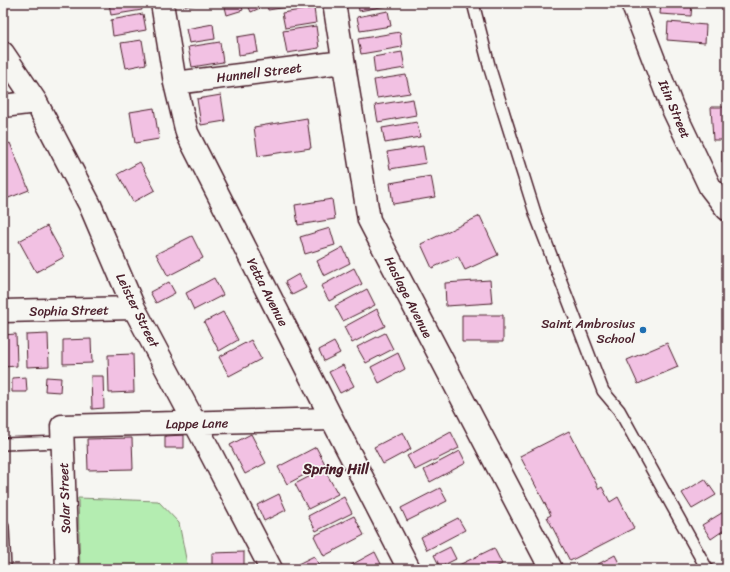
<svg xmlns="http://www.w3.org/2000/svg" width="730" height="572" viewBox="0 0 730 572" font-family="Sriracha,sans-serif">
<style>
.green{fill:#b4edb1;stroke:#7f866e}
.building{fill:#f2c1e3;stroke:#4a1f2b}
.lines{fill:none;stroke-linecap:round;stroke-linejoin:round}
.lane-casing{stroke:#4a1f2b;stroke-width:14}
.street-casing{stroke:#4a1f2b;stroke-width:25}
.lane{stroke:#f6f6f2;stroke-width:11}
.street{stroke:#f6f6f2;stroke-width:22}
.poi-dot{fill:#1f6fb2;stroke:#f6f6f2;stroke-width:1.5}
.labels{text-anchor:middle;stroke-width:3.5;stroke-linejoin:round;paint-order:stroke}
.street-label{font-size:13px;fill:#4a1f2b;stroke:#f6f6f2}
.poi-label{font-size:13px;fill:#4a1f2b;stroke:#f6f6f2;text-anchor:end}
.neighbourhood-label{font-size:14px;font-weight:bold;fill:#4a1f2b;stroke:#f6f6f2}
</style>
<rect width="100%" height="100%" fill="#f6f6f2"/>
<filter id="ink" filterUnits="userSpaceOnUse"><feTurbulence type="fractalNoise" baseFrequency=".025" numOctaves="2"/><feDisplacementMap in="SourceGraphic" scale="8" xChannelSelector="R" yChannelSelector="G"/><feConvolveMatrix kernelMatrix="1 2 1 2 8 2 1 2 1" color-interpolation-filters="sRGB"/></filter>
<g filter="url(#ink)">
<path class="green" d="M 78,498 L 158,501 L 179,523 L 188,569 L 80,569 Z"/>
<path class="building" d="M 109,3 L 141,3 L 142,10 L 111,15 Z
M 184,3 L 206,3 L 185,6 Z
M 224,3 L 241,3 L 243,10 L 227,15 Z
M 247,3 L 258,3 L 260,8 L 251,12 Z
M 267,3 L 314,3 L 268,10 Z
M 358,3 L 385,3 L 386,6 L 359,11 Z
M 661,3 L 692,3 L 691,16 L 660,14 Z
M 314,8 L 316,23 L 285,28 L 282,13 Z
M 388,11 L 391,26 L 360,31 L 357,17 Z
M 143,14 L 146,30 L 113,36 L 111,20 Z
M 668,22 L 706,25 L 705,43 L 667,40 Z
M 213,24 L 215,39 L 189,43 L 186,29 Z
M 316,26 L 319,48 L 287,53 L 283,31 Z
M 400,32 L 402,47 L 361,54 L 358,39 Z
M 255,34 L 258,52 L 239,55 L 237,37 Z
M 142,40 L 146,64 L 126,68 L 121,43 Z
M 220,42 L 223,62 L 192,67 L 188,47 Z
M 402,52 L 405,68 L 375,73 L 373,57 Z
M 406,75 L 410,93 L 377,98 L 374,80 Z
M 221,95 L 225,121 L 201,125 L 197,99 Z
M 413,99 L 416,115 L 378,122 L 375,105 Z
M 711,107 L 727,107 L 727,140 L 713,140 Z
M 154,108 L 159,139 L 135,143 L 130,112 Z
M 307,118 L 311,148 L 258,156 L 254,127 Z
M 417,122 L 420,137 L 385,143 L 382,128 Z
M 10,143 L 29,190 L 6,199 L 3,192 L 3,146 Z
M 423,146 L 426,163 L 390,169 L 387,152 Z
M 722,149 L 727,149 L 727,162 L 722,162 Z
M 140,162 L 155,190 L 133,202 L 118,174 Z
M 431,176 L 435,197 L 393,204 L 390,183 Z
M 332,199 L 335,219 L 298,225 L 295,205 Z
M 480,216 L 498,255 L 465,270 L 458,256 L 432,268 L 421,244 Z
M 47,226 L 64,257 L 36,272 L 19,241 Z
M 330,228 L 335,245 L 305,254 L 300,237 Z
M 192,236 L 203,258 L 168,276 L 156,254 Z
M 343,247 L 350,263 L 324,276 L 317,261 Z
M 354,268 L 362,284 L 329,301 L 321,286 Z
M 299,274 L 306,288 L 292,295 L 285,282 Z
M 214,278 L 223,295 L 194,310 L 186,293 Z
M 490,280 L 492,303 L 446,306 L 445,283 Z
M 169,282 L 175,293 L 156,303 L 150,292 Z
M 367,289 L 375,305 L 343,321 L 335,306 Z
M 377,309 L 385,326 L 352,343 L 344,327 Z
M 223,312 L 238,340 L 219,351 L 204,322 Z
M 462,315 L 503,315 L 503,342 L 462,342 Z
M 385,333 L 393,349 L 366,363 L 357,347 Z
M 16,334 L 17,366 L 3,367 L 3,335 Z
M 48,334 L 49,366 L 27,367 L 26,335 Z
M 91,339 L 92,363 L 63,364 L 63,340 Z
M 251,340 L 261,359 L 229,376 L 219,357 Z
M 334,342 L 340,353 L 324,361 L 319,350 Z
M 667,343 L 678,367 L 638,384 L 627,360 Z
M 398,353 L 405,369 L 379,383 L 371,367 Z
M 133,354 L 134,392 L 109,393 L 108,355 Z
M 343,365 L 354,386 L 340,393 L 329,372 Z
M 91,376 L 103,376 L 104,408 L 92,409 Z
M 26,377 L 27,392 L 12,392 L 12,378 Z
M 46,377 L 61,378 L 60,392 L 45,391 Z
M 569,431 L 599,489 L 602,487 L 610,502 L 618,497 L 634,528 L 570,561 L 547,517 L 551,515 L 520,456 Z
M 403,432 L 411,449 L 383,464 L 374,447 Z
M 451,432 L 459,448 L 415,470 L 407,456 Z
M 251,434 L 266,463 L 245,474 L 230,445 Z
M 184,435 L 184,448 L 165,448 L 165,436 Z
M 132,438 L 133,469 L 88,470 L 87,439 Z
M 316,447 L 325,464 L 287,484 L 278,467 Z
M 460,451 L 466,463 L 430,482 L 424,470 Z
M 324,469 L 338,494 L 308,509 L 295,484 Z
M 705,479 L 716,495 L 692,509 L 682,493 Z
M 440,488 L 447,501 L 407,521 L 401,508 Z
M 279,494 L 286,510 L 264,521 L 257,505 Z
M 344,497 L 352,513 L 316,531 L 308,516 Z
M 725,511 L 727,514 L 727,528 L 711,539 L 702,525 Z
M 354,516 L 364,535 L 324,556 L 314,536 Z
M 458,518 L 465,530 L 427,550 L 421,537 Z
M 450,547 L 456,559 L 440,567 L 434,555 Z
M 494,548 L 502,564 L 492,569 L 461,569 L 459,565 Z
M 244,552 L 244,567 L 212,568 L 212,553 Z
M 375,552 L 382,566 L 376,569 L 344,569 Z
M 615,555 L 622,569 L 589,569 Z
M 314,556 L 321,569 L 300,569 L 298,564 Z"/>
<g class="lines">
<g class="lane-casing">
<path id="lane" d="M 473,3 L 490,69 L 536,216 L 603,391 L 619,410 L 707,569
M 3,444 L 63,442
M 3,527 L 5,569"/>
</g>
<g class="street-casing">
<path id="street" d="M 162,3 L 175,83 L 187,133 L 332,419 L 409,569
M 334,3 L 369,220 L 551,569
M 632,3 L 672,107 L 710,187 L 727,209
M 3,53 L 36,102 L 90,205 L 134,308 L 195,423 L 271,569
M 175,83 L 343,62
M 3,106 L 36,102
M 3,311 L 134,308
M 67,569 L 62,426 L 332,419"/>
</g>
<use href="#lane" class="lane"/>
<use href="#street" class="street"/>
</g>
</g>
<circle class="poi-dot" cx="643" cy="330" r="4"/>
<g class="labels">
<g class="street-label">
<text transform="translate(259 72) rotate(-7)" y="5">Hunnell Street</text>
<text transform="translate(675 109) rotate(67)" y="5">Itin Street</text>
<text transform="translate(268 292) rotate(63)" y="5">Yetta Avenue</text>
<text transform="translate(409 297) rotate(63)" y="5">Haslage Avenue</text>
<text transform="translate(69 310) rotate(-1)" y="5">Sophia Street</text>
<text transform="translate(138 310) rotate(64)" y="5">Leister Street</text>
<text transform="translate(197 423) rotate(-1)" y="5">Lappe Lane</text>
<text transform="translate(64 498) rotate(-92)" y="5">Solar Street</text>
</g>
<g class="poi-label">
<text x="635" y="328">Saint Ambrosius<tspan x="635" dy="15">School</tspan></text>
</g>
<g class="neighbourhood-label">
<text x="336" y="474">Spring Hill</text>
</g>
</g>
<rect width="730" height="572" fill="none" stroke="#f6f6f2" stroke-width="16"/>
<rect x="8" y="8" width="714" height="556" fill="none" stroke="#4a1f2b" stroke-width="1.5" filter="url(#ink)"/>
</svg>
